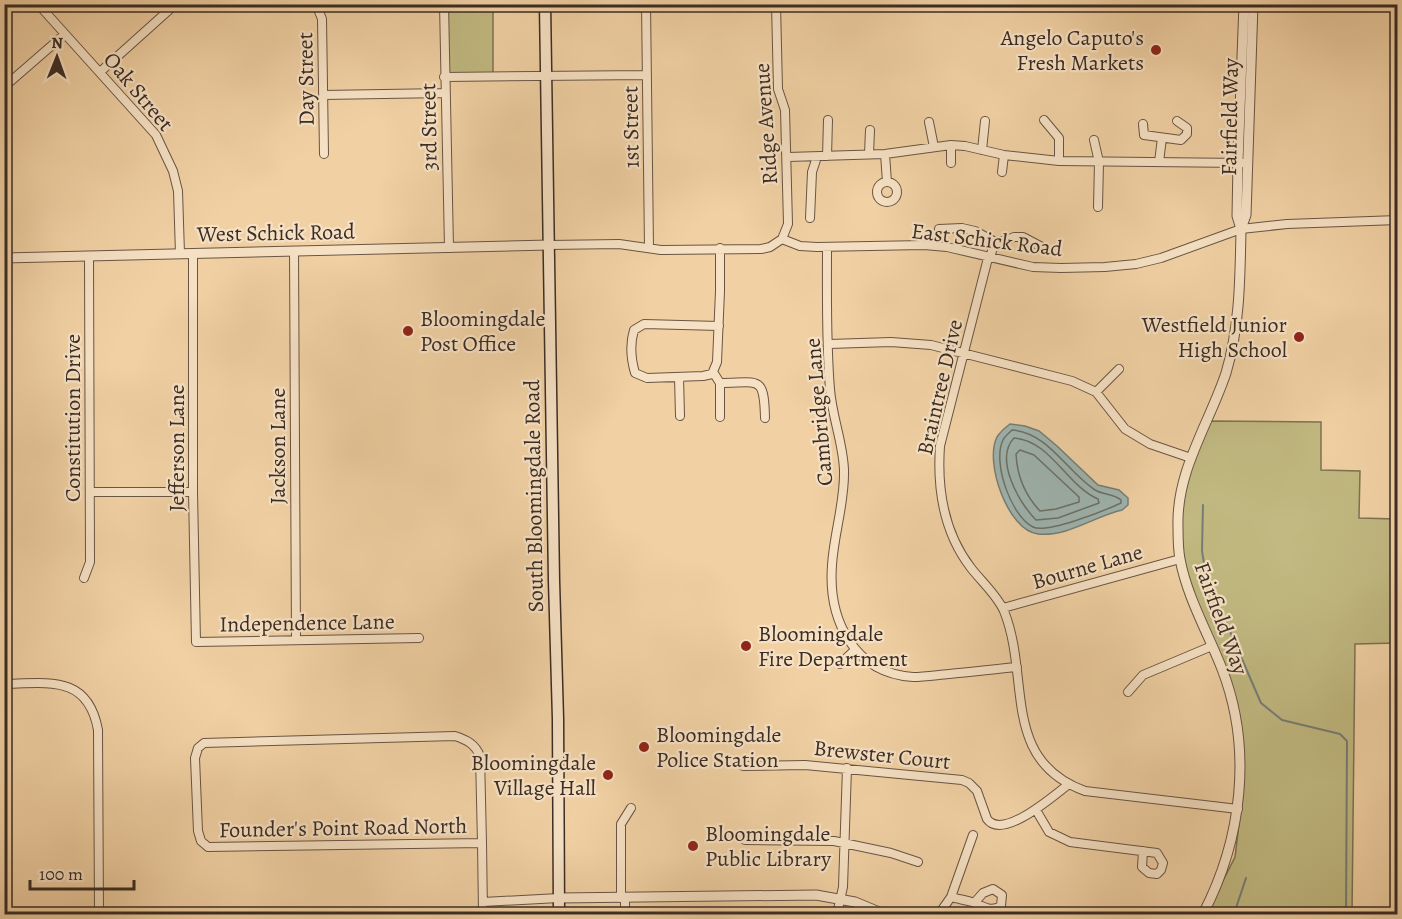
<svg xmlns="http://www.w3.org/2000/svg" width="1402" height="919" viewBox="0 0 1402 919" font-family="Alegreya,serif">
<style>
.green{fill:#c1b981;stroke:#7e7252;stroke-width:1.5}
.water{fill:#9eb5b0;stroke:#767e78;stroke-width:1.5}
.lines{fill:none;stroke-linecap:round;stroke-linejoin:round}
.shore{stroke:#6c706a;stroke-width:1.5}
.stream{stroke:#767e78;stroke-width:2}
.minor-casing{stroke:#685544;stroke-width:10}
.tertiary-casing{stroke:#685544;stroke-width:11}
.secondary-casing{stroke:#3b2c24;stroke-width:13}
.minor{stroke:#f6e1c4;stroke-width:8}
.tertiary{stroke:#f6e1c4;stroke-width:9}
.secondary{stroke:#f6e1c4;stroke-width:10}
.poi-dot{fill:#8f2418;stroke:#f6e1c4;stroke-width:2}
.labels{text-anchor:middle;stroke-width:4.5;stroke-linejoin:round;paint-order:stroke}
.poi-label{font-size:22px;fill:#3b2c24;stroke:#f6e1c4;text-anchor:start}
.street-label{font-size:22px;fill:#3b2c24;stroke:#f6e1c4}
</style>
<rect width="100%" height="100%" fill="#f1d1a4"/>
<filter id="stains"><feTurbulence type="fractalNoise" baseFrequency=".00333" numOctaves="4"/><feColorMatrix values="0 0 0 0 .2 0 0 0 0 .09 0 0 0 0 .02 0 0 0 .5 -.17"/></filter>
<radialGradient id="worn" r=".72"><stop offset=".6" stop-color="#630" stop-opacity="0"/><stop offset="1" stop-color="#630" stop-opacity=".3"/></radialGradient>
<path class="green" d="M 445,5 L 493,5 L 493,73 L 446,74 Z
M 1209,421 L 1321,422 L 1321,470 L 1360,471 L 1359,518 L 1397,519 L 1397,643 L 1355,644 L 1352,914 L 1206,914 L 1235,857 L 1244,782 L 1238,720 L 1182,558 L 1181,509 L 1185,485 Z"/>
<path class="water" d="M 1010,424 L 1025,426 L 1039,431 L 1057,446 L 1098,485 L 1119,490 L 1128,498 L 1128,505 L 1122,510 C 1095,516 1068,537 1038,534 C 1008,531 984,462 997,437 C 1000,432 1006,427 1010,424 Z"/>
<g class="lines">
<path class="shore" d="M 1012,430 C 1049,433 1066,471 1095,490 C 1103,495 1113,493 1121,500 L 1121,503 C 1106,510 1047,534 1033,527 C 1011,516 992,462 1003,440 C 1005,436 1009,433 1012,430 Z
M 1014,438 C 1050,440 1067,486 1098,499 L 1099,503 L 1058,518 L 1036,520 C 1019,503 994,459 1014,438 Z
M 1020,450 L 1034,455 L 1079,497 L 1079,502 L 1056,509 L 1040,511 C 1025,495 1017,475 1016,454 Z"/>
<path class="stream" d="M 1203,505 L 1202,551 L 1206,576 L 1261,703 L 1282,720 L 1340,734 L 1347,741 L 1346,914
M 1234,914 L 1246,878"/>
<g class="minor-casing">
<path id="minor" d="M 38,4 L 156,135 L 173,171 L 178,191 L 180,254
M 316,4 L 322,19 L 324,154
M 444,4 L 449,248
M 646,4 L 649,248
M 100,72 L 169,10 L 172,4
M 444,77 L 647,75
M 4,87 L 65,34
M 323,95 L 445,93
M 1044,120 L 1059,138 L 1059,161
M 929,122 L 934,147
M 1143,124 L 1144,135 L 1181,140 L 1187,134 L 1187,128 L 1177,121
M 1094,140 L 1099,162 L 1098,207
M 982,150 L 985,121
M 869,154 L 870,130
M 885,154 L 887,182
M 827,156 L 828,120
M 788,157 L 885,154 L 951,145 L 965,146 L 1004,155 L 1059,161 L 1243,163
M 1159,162 L 1162,138
M 951,163 L 951,145
M 1002,172 L 1004,155
M877 192a10 10 0 1 1 20 0a10 10 0 1 1-20 0Z
M 810,218 L 812,172 L 817,157
M 939,229 L 962,228 L 975,231 L 995,242 L 1005,241 L 1014,237 L 1023,237 L 1042,247
M 782,239 L 800,246 L 817,247 L 924,245 L 947,247 L 1033,267 L 1061,268 L 1105,267 L 1136,264 L 1161,258 L 1241,229 L 1287,224 L 1398,220
M 995,242 L 991,254 L 988,258 L 940,446 C 937,489 944,533 971,568 C 981,581 997,595 1004,611 C 1031,678 1000,760 1085,791 L 1238,809
M 549,245 L 619,244 L 661,250 L 761,249 L 770,247 L 782,239 L 788,224 L 785,110 L 778,89 L 776,4
M 827,247 C 827,294 826,342 830,389 C 832,417 843,442 844,470 C 845,502 834,533 832,565 C 828,619 853,673 913,677 C 925,677 937,675 949,674 C 972,672 995,669 1017,667
M 294,251 L 296,640
M 193,254 L 193,492 L 196,642 L 419,638
M 719,326 L 644,324 L 634,330 C 630,343 631,359 635,373 L 647,378 L 703,376 L 712,374 L 717,362 L 720,291 L 720,248
M 829,344 L 891,342 L 931,345 L 1072,381 L 1096,392 L 1125,429 L 1150,444 L 1191,458
M 713,372 L 720,383 C 759,383 764,374 765,418
M 679,377 L 680,416
M 720,383 L 720,417
M 1096,392 L 1119,369
M 91,492 L 193,492
M 84,578 L 90,562 L 89,256
M 1003,608 L 1180,559
M 840,664 L 855,650
M 4,684 C 49,683 88,675 98,730 L 99,914
M 1128,692 L 1143,675 L 1212,646
M 455,736 C 467,740 475,744 480,756 L 482,843 L 208,847 L 201,841 L 198,831 L 195,758 L 198,748 L 204,743 Z
M 743,766 L 805,765 L 962,780 L 969,783 L 977,791 L 987,819 C 1003,841 1054,795 1069,784
M 1036,810 L 1049,832 L 1070,842 L 1157,853 L 1163,863 L 1161,870 L 1157,874 L 1149,873 L 1142,867 L 1143,851
M 745,840 L 834,841 L 891,853 L 918,862
M 482,843 L 483,914
M 951,897 C 958,899 965,900 972,902 C 983,905 989,913 1001,906 L 1002,895 L 993,889 L 983,893 L 975,902
M 621,898 L 621,824 L 631,808
M 625,898 L 625,914
M 483,902 L 559,898
M 837,914 L 843,887 L 847,768
M 939,914 L 951,897 L 973,835"/>
</g>
<g class="tertiary-casing">
<path id="tertiary" d="M 1241,229 L 1246,215 L 1253,4
M 4,258 L 549,245
M 559,898 L 816,895 L 855,902 L 884,914
M 1203,914 C 1242,839 1253,749 1222,669 C 1208,633 1187,597 1180,559 C 1178,549 1178,537 1178,527 C 1176,471 1209,424 1226,373 C 1240,326 1240,278 1241,229 L 1237,216 L 1238,162 L 1244,4"/>
</g>
<g class="secondary-casing">
<path id="secondary" d="M 545,4 L 554,581 L 558,719 L 559,914"/>
</g>
<use href="#minor" class="minor"/>
<use href="#tertiary" class="tertiary"/>
<use href="#secondary" class="secondary"/>
</g>
<g class="poi-dot">
<circle cx="1156" cy="50" r="6"/>
<circle cx="408" cy="331" r="6"/>
<circle cx="1299" cy="337" r="6"/>
<circle cx="746" cy="646" r="6"/>
<circle cx="644" cy="747" r="6"/>
<circle cx="608" cy="775" r="6"/>
<circle cx="693" cy="846" r="6"/>
</g>
<g class="labels">
<g class="poi-label">
<text x="1144" y="45" text-anchor="end">Angelo Caputo's<tspan x="1144" dy="25">Fresh Markets</tspan></text>
<text x="420" y="326">Bloomingdale<tspan x="420" dy="25">Post Office</tspan></text>
<text x="1287" y="332" text-anchor="end">Westfield Junior<tspan x="1287" dy="25">High School</tspan></text>
<text x="758" y="641">Bloomingdale<tspan x="758" dy="25">Fire Department</tspan></text>
<text x="656" y="742">Bloomingdale<tspan x="656" dy="25">Police Station</tspan></text>
<text x="596" y="770" text-anchor="end">Bloomingdale<tspan x="596" dy="25">Village Hall</tspan></text>
<text x="705" y="841">Bloomingdale<tspan x="705" dy="25">Public Library</tspan></text>
</g>
<g class="street-label">
<text transform="translate(305 79) rotate(-91)" y="8">Day Street</text>
<text transform="translate(139 91) rotate(50)" y="8">Oak Street</text>
<text transform="translate(1229 117) rotate(-89)" y="8">Fairfield Way</text>
<text transform="translate(765 124) rotate(-94)" y="8">Ridge Avenue</text>
<text transform="translate(428 127) rotate(-91)" y="8">3rd Street</text>
<text transform="translate(630 127) rotate(-91)" y="8">1st Street</text>
<text transform="translate(276 232) rotate(-1)" y="8">West Schick Road</text>
<text transform="translate(987 239) rotate(7)" y="8">East Schick Road</text>
<text transform="translate(939 387) rotate(-77)" y="8">Braintree Drive</text>
<text transform="translate(818 412) rotate(-95)" y="8">Cambridge Lane</text>
<text transform="translate(72 418) rotate(-90)" y="8">Constitution Drive</text>
<text transform="translate(277 446) rotate(-90)" y="8">Jackson Lane</text>
<text transform="translate(176 448) rotate(-90)" y="8">Jefferson Lane</text>
<text transform="translate(533 496) rotate(-91)" y="8">South Bloomingdale Road</text>
<text transform="translate(1087 566) rotate(-16)" y="8">Bourne Lane</text>
<text transform="translate(1222 618) rotate(70)" y="8">Fairfield Way</text>
<text transform="translate(307 622) rotate(-1)" y="8">Independence Lane</text>
<text transform="translate(882 754) rotate(6)" y="8">Brewster Court</text>
<text transform="translate(343 827) rotate(-1)" y="8">Founder's Point Road North</text>
</g>
</g>
<rect width="1402" height="919" fill="none" stroke="#f1d1a4" stroke-width="24"/>
<rect x="6" y="6" width="1390" height="907" fill="none" stroke="#3b2c24" stroke-width="3"/>
<rect x="12" y="12" width="1378" height="895" fill="none" stroke="#3b2c24" stroke-width="1.5"/>
<g transform="translate(57 57) rotate(1)" stroke="#f6e1c4" stroke-width="4.5" paint-order="stroke">
<path d="M0-4.5L10 22L0 15L-10 22Z" fill="#3b2c24"/>
<text y="-9" font-size="16" font-weight="bold" text-anchor="middle" fill="#3b2c24">N</text>
</g>
<path d="M30 880v9h104v-9" fill="none" stroke="#3b2c24" stroke-width="3"/>
<text x="39" y="880" font-size="18" fill="#3b2c24" stroke="#f6e1c4" stroke-width="4.5" paint-order="stroke">100 m</text>
<rect width="100%" height="100%" filter="url(#stains)"/>
<rect width="100%" height="100%" fill="url(#worn)"/>
</svg>
